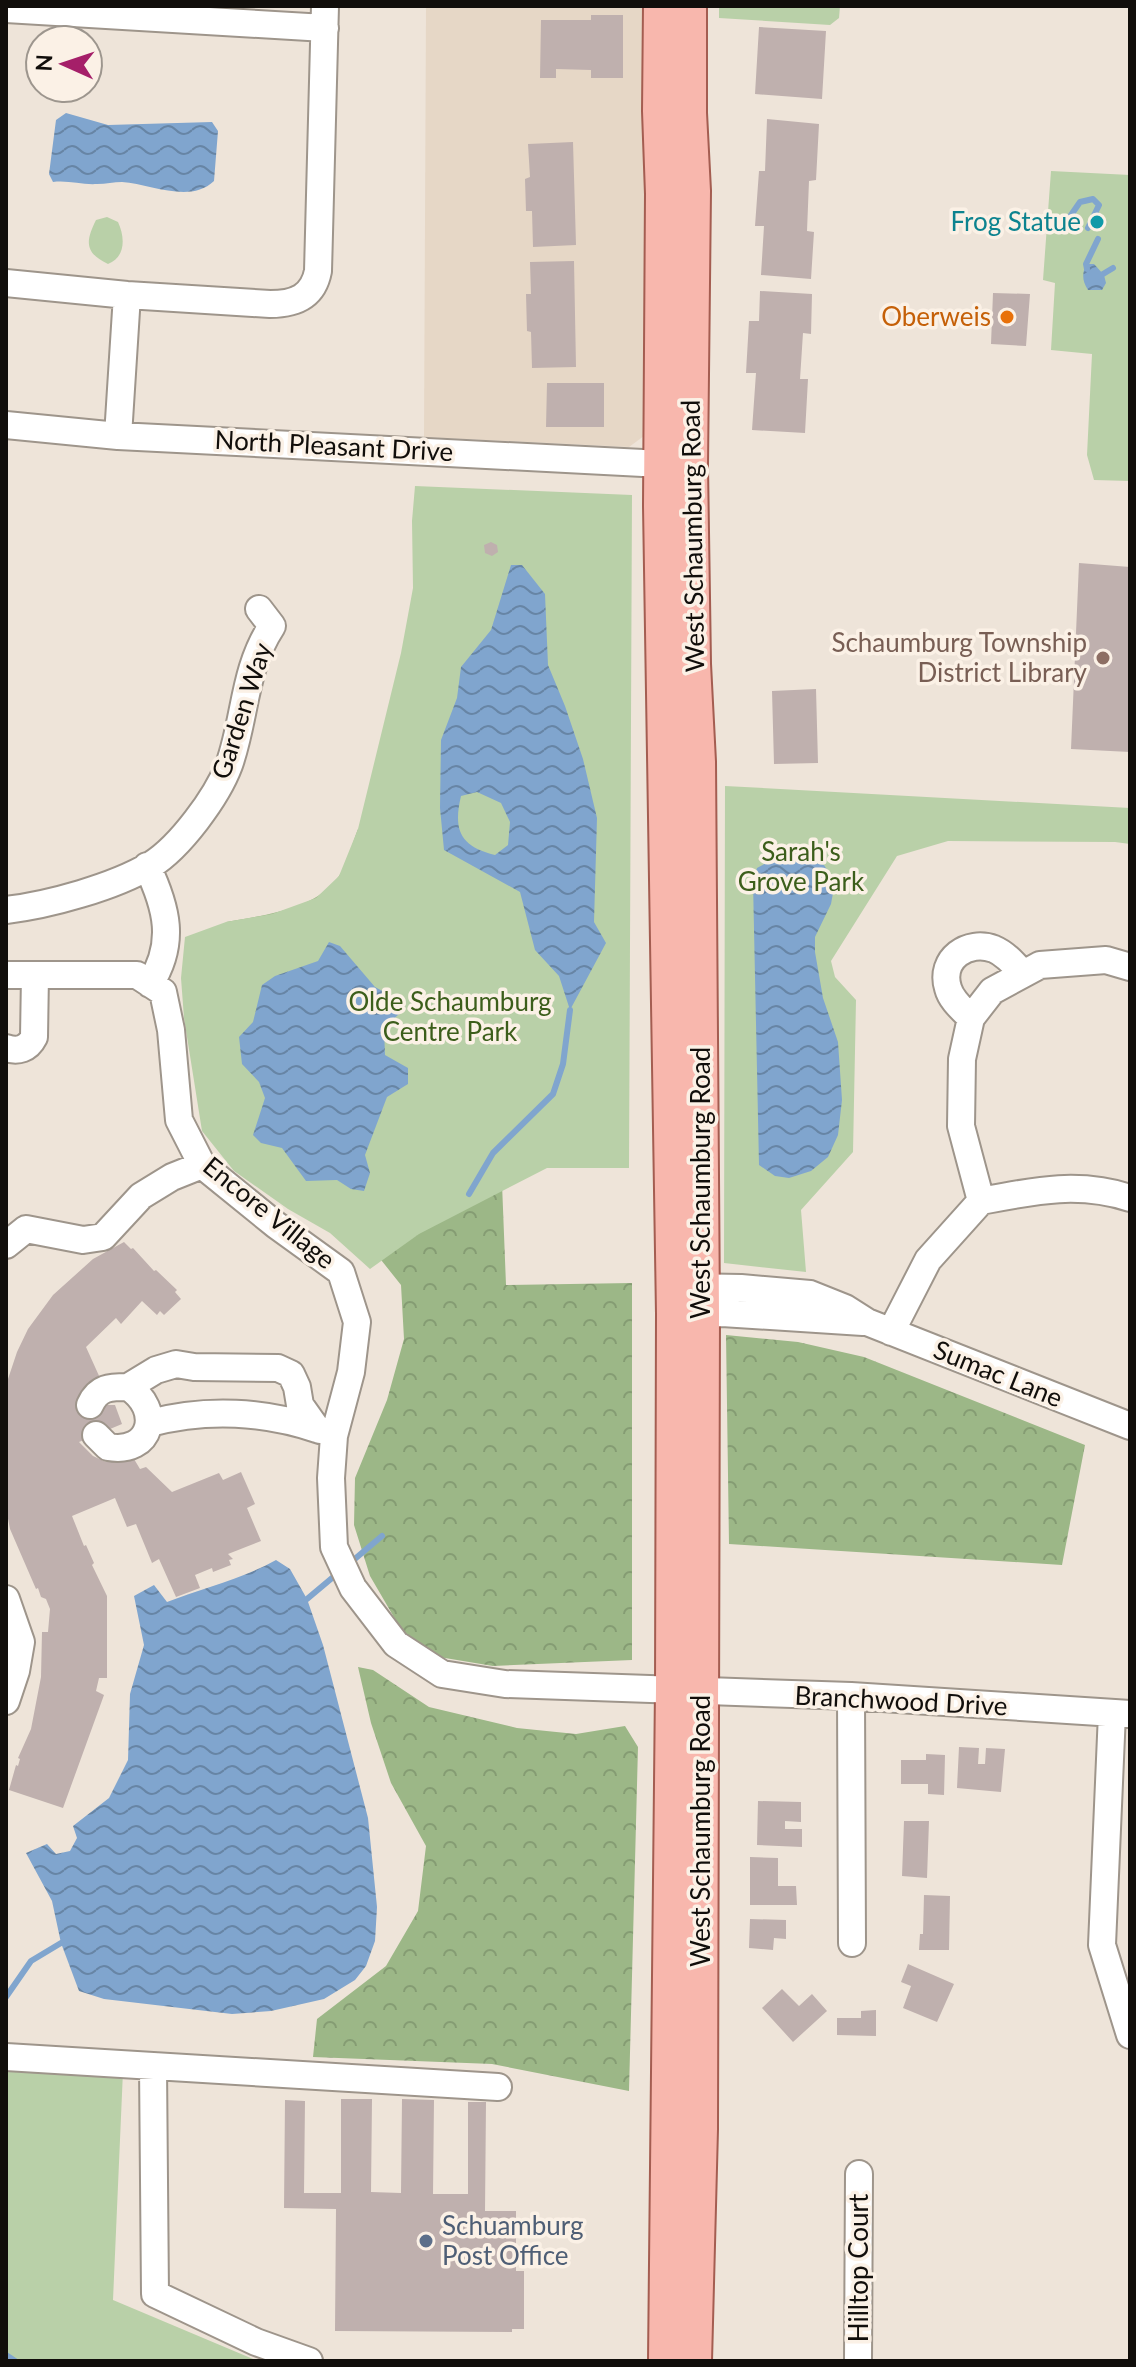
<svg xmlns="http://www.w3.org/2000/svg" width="1136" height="2367" viewBox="0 0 1136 2367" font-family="Lato,sans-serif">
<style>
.built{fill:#e6d7c6}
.forest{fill:url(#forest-crowns)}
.park{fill:#b9d0a8}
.water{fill:url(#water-waves);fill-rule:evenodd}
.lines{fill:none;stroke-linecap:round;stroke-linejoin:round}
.stream{stroke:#80a5ce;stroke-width:6}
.building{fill:#bfb0ae}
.minor-casing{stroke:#9e958b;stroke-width:30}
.major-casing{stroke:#a45d51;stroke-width:38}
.minor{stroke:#fff;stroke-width:26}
.major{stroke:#f8b7ad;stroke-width:34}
.culture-dot{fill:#0f9aa8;stroke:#fbf1e6;stroke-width:3}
.food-dot{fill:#e8710a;stroke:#fbf1e6;stroke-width:3}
.education-dot{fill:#8d6e63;stroke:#fbf1e6;stroke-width:3}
.service-dot{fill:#5c6f8a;stroke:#fbf1e6;stroke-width:3}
.labels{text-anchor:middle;stroke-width:7;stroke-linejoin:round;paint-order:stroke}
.culture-label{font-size:26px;fill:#0d838f;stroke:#fbf1e6;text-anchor:end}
.food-label{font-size:26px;fill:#c56008;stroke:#fbf1e6;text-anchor:end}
.street-label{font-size:26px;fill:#110e0b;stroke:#fbf1e6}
.education-label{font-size:26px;fill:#785e54;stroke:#fbf1e6;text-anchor:end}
.park-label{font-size:26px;fill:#3c5e1b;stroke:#fbf1e6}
.service-label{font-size:26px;fill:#4e5e75;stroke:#fbf1e6;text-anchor:start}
</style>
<defs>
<pattern id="forest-crowns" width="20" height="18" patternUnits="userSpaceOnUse" patternTransform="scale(2)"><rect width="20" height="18" fill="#9cb787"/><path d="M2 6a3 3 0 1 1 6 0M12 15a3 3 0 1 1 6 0" fill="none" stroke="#859c73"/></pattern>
<pattern id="water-waves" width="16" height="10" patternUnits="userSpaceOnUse" patternTransform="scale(2)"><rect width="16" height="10" fill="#80a5ce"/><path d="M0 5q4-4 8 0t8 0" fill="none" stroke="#6785a5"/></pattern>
</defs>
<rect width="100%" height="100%" fill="#eee4d9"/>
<path class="built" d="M 426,6 L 642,7 L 648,433 L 629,447 L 424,437 Z"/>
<path class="forest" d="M 358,829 L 501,1158 L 506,1285 L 632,1283 L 632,1660 L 493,1666 L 439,1657 L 402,1631 L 370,1576 L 354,1525 L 355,1478 L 387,1400 L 404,1339 L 401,1285 L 366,1241 L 226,922 C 264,915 316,910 339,876 C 348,863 352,844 358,829 Z
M 726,1335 L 798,1342 L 864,1357 L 1085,1445 L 1062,1565 L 729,1544 Z
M 358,1667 L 373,1670 L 429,1707 L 517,1728 L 576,1734 L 625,1726 L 638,1747 L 629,2091 L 492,2064 L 313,2057 L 317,2019 L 386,1966 L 418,1911 L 426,1846 L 391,1783 L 371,1723 Z"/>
<path class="park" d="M 719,6 L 840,6 L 839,18 L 830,25 L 719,18 Z
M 1051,171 L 1130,175 L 1130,481 L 1094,480 L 1087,455 L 1092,354 L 1051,350 L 1055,283 L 1043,280 Z
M 107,217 L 118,222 C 125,237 126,257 108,264 C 85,253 85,242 96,220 Z
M 415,486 L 632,495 L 629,1168 L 547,1168 L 419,1234 L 370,1269 L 330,1233 L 288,1209 L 234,1171 L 202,1131 L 184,1018 L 181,978 L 185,937 L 226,922 L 272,914 L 316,898 L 339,876 L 358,829 L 401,653 L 413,588 L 412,521 Z
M 725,786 L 1130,808 L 1130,844 L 1115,842 L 948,841 L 897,856 L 831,961 L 835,977 L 856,1000 L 853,1152 L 801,1210 L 806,1272 L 724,1263 Z
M 6,2066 L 123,2071 L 113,2300 L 258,2361 L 6,2361 Z"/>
<path class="water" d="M 66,113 L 108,125 L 212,122 L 218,131 L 214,181 C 190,204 151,184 122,182 C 114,182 106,184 97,184 C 82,185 68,180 53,182 L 49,174 L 56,120 Z
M 1086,264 L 1094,264 L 1104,275 L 1106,283 L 1102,290 L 1088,290 C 1082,281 1082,274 1086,264 Z
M 511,565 L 522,565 L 545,594 L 548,665 L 565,706 L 583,759 L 597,818 L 594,922 L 606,943 L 570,1010 L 559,976 L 535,950 L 520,892 L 444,850 L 440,808 L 441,740 L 457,698 L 461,667 L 491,630 ZM 477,792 L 501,803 L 510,822 L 508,845 L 495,855 C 460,846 453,830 461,796 Z
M 807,861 L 824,865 L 835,882 L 831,904 L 815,937 L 815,952 L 823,998 L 838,1042 L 842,1100 L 838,1135 L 828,1157 L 811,1171 L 789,1178 L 775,1176 L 759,1165 L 753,882 L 757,868 L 768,862 Z
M 329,942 L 340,946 L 375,987 L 386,993 L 399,1014 L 384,1028 L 385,1055 L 408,1068 L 408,1084 L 387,1097 L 365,1155 L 370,1173 L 364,1191 L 351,1189 L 337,1180 L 306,1181 L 282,1148 L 261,1143 L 253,1135 L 265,1098 L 259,1082 L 242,1064 L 239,1037 L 253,1022 L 262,985 L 275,976 L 318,961 Z
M 276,1560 L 290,1569 L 307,1599 L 323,1645 L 368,1818 L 377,1907 L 375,1941 L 366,1966 L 355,1980 L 324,1999 L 271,2011 L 232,2014 L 104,1999 L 79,1991 L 61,1943 L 52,1901 L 26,1853 L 47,1844 L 56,1854 L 70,1851 L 77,1838 L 73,1826 L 109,1798 L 128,1760 L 130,1694 L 144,1645 L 134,1596 L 154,1585 L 167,1602 C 203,1588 242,1579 276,1560 Z"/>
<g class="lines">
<path class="stream" d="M 1069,218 L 1080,202 L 1093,199 L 1099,205 L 1088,228
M 1087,269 L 1086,264 L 1098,239
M 1098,277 L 1113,268
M 469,1194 L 493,1153 L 553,1094 L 563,1064 L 570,1010
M 350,1563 L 382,1536
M 307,1599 L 338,1573
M 6,1997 L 31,1961 L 61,1943
M 6,2355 L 15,2361"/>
</g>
<path class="building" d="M 591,15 L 623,15 L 623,78 L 591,78 L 591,70 L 556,69 L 556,78 L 540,78 L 541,20 L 591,20 Z
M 759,27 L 826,31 L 822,99 L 755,94 Z
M 767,119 L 819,124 L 816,180 L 809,181 L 807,231 L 814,232 L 811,279 L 761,275 L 764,226 L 755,226 L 759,171 L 765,171 Z
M 573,142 L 576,245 L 533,247 L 532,211 L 526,211 L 525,179 L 530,177 L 528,144 Z
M 574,261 L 576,367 L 532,368 L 531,332 L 527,331 L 526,294 L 531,294 L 530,262 Z
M 760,291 L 812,294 L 811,334 L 803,333 L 800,379 L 808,379 L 805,433 L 752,430 L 756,373 L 746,373 L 749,321 L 759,321 Z
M 993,293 L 1030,294 L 1026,346 L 991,344 Z
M 547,383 L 604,383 L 604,427 L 546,427 Z
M 491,542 L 497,545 L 498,552 L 492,556 L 485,553 L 484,545 Z
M 1079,563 L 1130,567 L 1130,752 L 1071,749 Z
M 816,689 L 818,763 L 774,764 L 772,691 Z
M 124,1242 L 131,1249 L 133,1248 L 154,1271 L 156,1270 L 177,1290 L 175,1292 L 181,1299 L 164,1315 L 160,1311 L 157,1315 L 142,1301 L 121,1324 L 116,1318 L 86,1347 L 100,1378 L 86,1388 L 76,1405 L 115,1405 L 122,1424 L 79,1442 L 93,1456 L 106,1462 L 116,1462 L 134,1459 L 140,1469 L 146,1467 L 172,1492 L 219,1473 L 223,1480 L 241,1472 L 255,1504 L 247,1508 L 261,1541 L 228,1554 L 233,1559 L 229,1560 L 231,1565 L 213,1572 L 212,1568 L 195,1575 L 200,1588 L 176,1597 L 159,1559 L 152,1563 L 136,1524 L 127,1527 L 115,1498 L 72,1516 L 84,1546 L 86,1545 L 94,1563 L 92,1565 L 107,1596 L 107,1678 L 99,1678 L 96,1691 L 104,1695 L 63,1808 L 9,1790 L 16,1765 L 18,1766 L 20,1759 L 18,1758 L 31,1729 L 41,1677 L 42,1632 L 48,1632 L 50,1609 L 46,1599 L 41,1597 L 38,1588 L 36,1589 L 10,1529 L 6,1508 L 6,1385 L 17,1352 L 28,1329 L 53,1295 L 93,1259 Z
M 959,1747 L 979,1748 L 978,1764 L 985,1764 L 986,1748 L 1005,1749 L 1001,1792 L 957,1788 Z
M 926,1754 L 945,1755 L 944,1795 L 928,1794 L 928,1784 L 901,1784 L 901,1760 L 926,1760 Z
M 758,1801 L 801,1802 L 801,1822 L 785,1821 L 785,1829 L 802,1829 L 802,1847 L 757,1845 Z
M 904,1821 L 929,1821 L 927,1878 L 902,1876 Z
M 750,1857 L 778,1858 L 778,1886 L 796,1886 L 797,1905 L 750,1905 Z
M 924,1895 L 950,1896 L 949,1950 L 919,1950 L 920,1934 L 923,1934 Z
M 750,1919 L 786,1920 L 786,1939 L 774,1938 L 773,1950 L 749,1948 Z
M 908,1964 L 954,1984 L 937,2022 L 903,2008 L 911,1986 L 901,1982 Z
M 782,1989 L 799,2006 L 812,1994 L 827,2011 L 793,2042 L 762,2008 Z
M 876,2010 L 876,2036 L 837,2035 L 837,2018 L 861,2018 L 861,2011 Z
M 341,2099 L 372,2099 L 371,2192 L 401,2193 L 402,2099 L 434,2100 L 433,2194 L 468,2194 L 468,2102 L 486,2102 L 485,2211 L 516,2211 L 516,2271 L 524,2271 L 524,2329 L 512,2329 L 512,2332 L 335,2331 L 336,2209 L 284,2208 L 285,2100 L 305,2101 L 304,2193 L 341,2193 Z"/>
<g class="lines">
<g class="minor-casing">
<path id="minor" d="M 6,9 L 325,28
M 6,283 L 127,295 L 270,304 C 295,304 313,297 318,271 L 325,6
M 6,425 L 118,436 L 662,464
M 118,436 L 127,295
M 147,866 C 167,908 176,943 150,984
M 6,910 C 49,905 114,887 151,865 C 180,847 217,797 229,765 C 246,717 243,670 272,626 L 259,609
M 6,975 L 137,975 L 163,992 L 171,1030 L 179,1120 L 202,1165 L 276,1225 L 341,1272 L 357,1322 L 351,1372 L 334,1436 L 331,1478 L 334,1547 L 353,1588 L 396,1644 L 442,1674 L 505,1684 L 851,1696 L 1130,1714
M 971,1018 C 962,1009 951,1000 948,988 C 939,959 968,939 994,949 C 1006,954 1015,965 1023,974
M 6,1048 C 18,1052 28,1049 34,1037 L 35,975
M 981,1201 C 1033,1191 1078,1181 1130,1198
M 6,1245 L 26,1229 L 83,1240 L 103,1237 L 141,1196 L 172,1177 L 202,1165
M 684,1287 L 741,1288 L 810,1294 L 845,1308 L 867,1322 L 1130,1426
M 687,1314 L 722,1313 L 863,1322
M 891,1332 L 928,1260 L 981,1201 L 961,1126 L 962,1059 L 971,1018 L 992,991 L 1040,965 L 1106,960 L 1130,967
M 128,1387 L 156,1370 L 176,1364 L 194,1367 L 278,1368 L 291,1374 L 297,1387 L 300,1405 L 317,1429
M 90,1405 C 98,1387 110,1387 128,1387 C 163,1409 152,1455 108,1447 L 96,1435
M 150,1423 C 206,1408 266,1411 320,1430
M 6,1599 L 21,1642 L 16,1671 L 6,1701
M 851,1696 L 852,1943
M 1112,1713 L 1102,1945 L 1130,2035
M 6,2057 L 498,2087
M 153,2066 L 155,2294 L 256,2342 L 309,2361
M 858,2361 L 859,2174"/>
</g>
<g class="major-casing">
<path id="major" d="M 661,6 L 660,111 L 663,194 L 661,506 L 674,1314 L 673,1688 L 666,2361
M 689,6 L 689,113 L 693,191 L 690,466 L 693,664 L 698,762 L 702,1313 L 700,2129 L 694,2361"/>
</g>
<use href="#minor" class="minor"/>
<use href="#major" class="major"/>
</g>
<circle class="culture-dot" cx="1097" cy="222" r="8"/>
<circle class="food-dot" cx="1007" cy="317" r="8"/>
<circle class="education-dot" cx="1103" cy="658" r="8"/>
<circle class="service-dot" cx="426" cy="2241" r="8"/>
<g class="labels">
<g class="culture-label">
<text x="1081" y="231">Frog Statue</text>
</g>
<g class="food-label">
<text x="991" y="326">Oberweis</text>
</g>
<g class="street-label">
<text transform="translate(334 446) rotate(3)" y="9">North Pleasant Drive</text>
<text transform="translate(693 536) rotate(-91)" y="9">West Schaumburg Road</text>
<text transform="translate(242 711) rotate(-72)" y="9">Garden Way</text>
<text transform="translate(701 1183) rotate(-90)" y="9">West Schaumburg Road</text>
<text transform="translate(269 1213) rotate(39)" y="9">Encore Village</text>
<text transform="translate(998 1374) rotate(22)" y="9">Sumac Lane</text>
<text transform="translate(901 1701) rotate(3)" y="9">Branchwood Drive</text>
<text transform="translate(701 1831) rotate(-90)" y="9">West Schaumburg Road</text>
<text transform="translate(859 2268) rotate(-90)" y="9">Hilltop Court</text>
</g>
<g class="education-label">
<text x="1087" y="652">Schaumburg Township<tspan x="1087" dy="30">District Library</tspan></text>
</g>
<g class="park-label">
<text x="801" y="861">Sarah's<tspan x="801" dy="30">Grove Park</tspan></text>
<text x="450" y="1011">Olde Schaumburg<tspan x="450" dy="30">Centre Park</tspan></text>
</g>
<g class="service-label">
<text x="442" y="2235">Schuamburg<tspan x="442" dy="30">Post Office</tspan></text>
</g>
</g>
<rect width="1136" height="2367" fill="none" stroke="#110e0b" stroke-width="16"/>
<g transform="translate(64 64) rotate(273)"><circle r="38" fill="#fbf1e6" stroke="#9d968e" stroke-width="2"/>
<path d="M0-6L14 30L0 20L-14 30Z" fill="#a51f69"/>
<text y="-12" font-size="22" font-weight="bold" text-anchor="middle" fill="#110e0b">N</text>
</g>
</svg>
